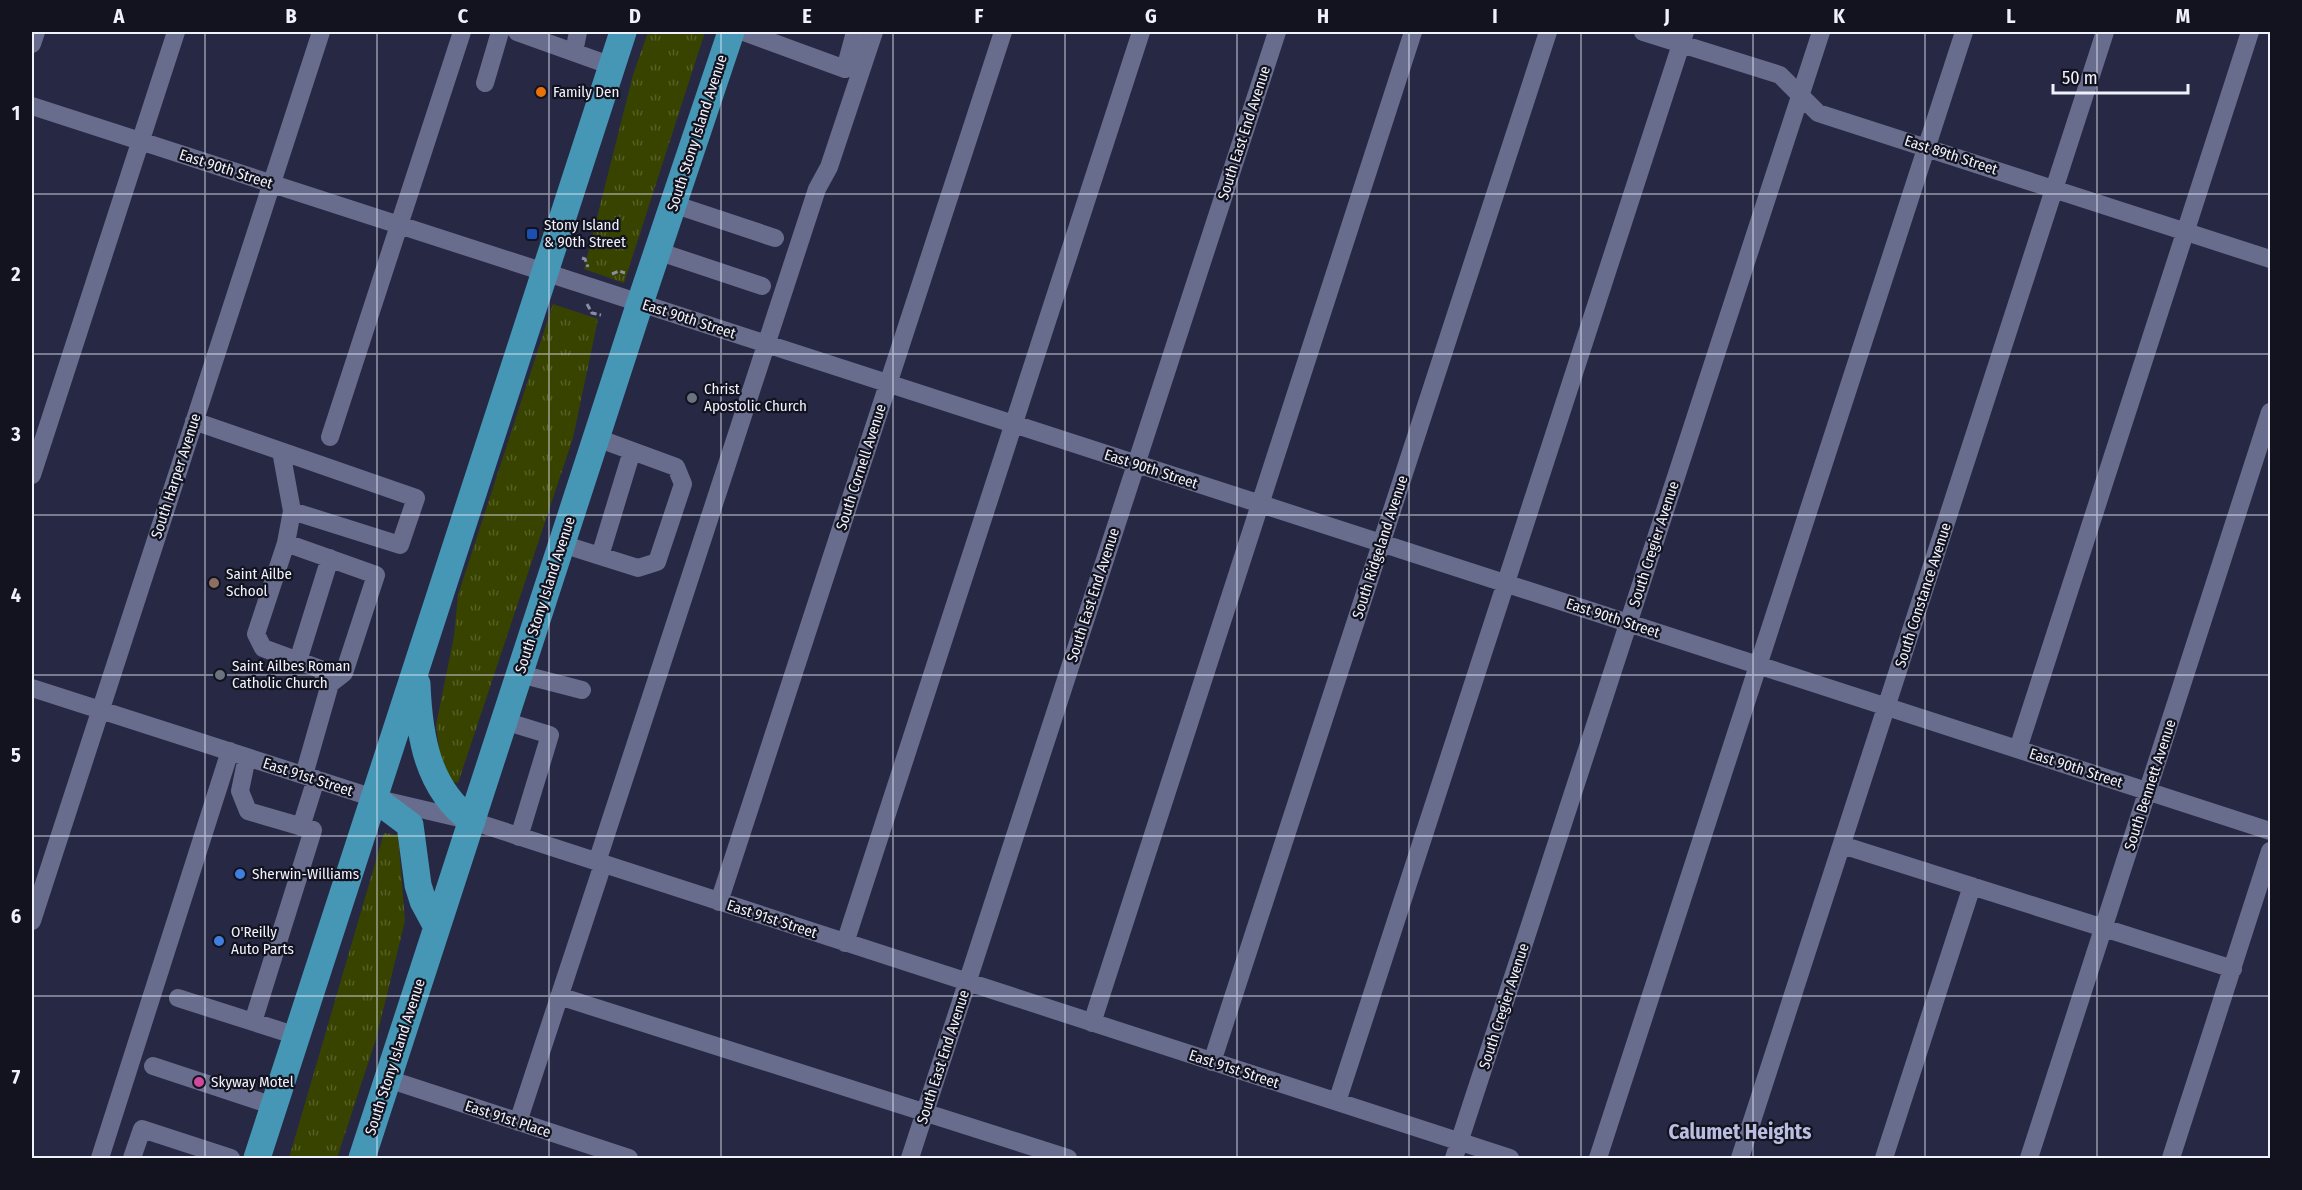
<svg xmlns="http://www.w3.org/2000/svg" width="2302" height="1190" viewBox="0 0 2302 1190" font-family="'Fira Sans Condensed',sans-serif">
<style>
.grass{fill:url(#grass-tufts)}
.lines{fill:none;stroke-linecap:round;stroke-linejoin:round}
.path{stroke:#8b8da0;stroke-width:3;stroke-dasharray:6 3;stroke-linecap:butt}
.minor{stroke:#696d8d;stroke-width:18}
.highway{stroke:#4597b5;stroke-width:27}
.grid{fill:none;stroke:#eff1fc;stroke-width:1.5;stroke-opacity:0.55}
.food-dot{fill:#e8710a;stroke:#12131f;stroke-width:2}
.transit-dot{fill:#1a4fb4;stroke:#12131f;stroke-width:2}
.worship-dot{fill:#6b7280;stroke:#12131f;stroke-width:2}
.education-dot{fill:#8d6e63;stroke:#12131f;stroke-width:2}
.shop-dot{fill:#3f7fe0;stroke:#12131f;stroke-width:2}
.hotel-dot{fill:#d1479c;stroke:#12131f;stroke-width:2}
.labels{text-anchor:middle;stroke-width:4.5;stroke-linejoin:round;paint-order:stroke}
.poi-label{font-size:15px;fill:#eff1fc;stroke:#12131f;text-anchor:start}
.street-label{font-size:15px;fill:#eff1fc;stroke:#12131f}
.district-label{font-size:21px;font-weight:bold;fill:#babee1;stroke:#12131f}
.neatline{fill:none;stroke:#eff1fc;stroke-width:2}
.grid-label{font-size:20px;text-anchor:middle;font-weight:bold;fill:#eff1fc}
</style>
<defs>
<pattern id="grass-tufts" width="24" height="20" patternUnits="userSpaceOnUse" patternTransform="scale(1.5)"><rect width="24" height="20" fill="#384300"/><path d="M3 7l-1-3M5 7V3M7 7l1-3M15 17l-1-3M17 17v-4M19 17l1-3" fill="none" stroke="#555f26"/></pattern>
</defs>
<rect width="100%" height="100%" fill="#272944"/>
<path class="grass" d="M 648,32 L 705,32 L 624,283 L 584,269 L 633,75 Z
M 553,304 L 598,319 L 573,438 L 458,783 L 443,779 L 436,725 L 454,636 L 458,595 Z
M 384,833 L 398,835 L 405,921 L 376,1039 L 337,1158 L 289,1158 Z"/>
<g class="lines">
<path class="path" d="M 582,258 L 585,259 L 588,267
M 612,274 L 619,271 L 625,273
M 587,304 L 592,313 L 601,315"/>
<path class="minor" d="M 517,32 L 612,66
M 744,32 L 845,69 L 855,32
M 1643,32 L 1780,75 L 1818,113 L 2270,259
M 32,44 L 36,32
M 574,52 L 578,32
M 485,83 L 500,32
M 32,106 L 2270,831
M 673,204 L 775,238
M 657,251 L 762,286
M 194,421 L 217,429 L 416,498 L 400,545 L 292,511 L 281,451
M 330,437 L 462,32
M 32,475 L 176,32
M 292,511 L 286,543 L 256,634 L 263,648 L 320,669 L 330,684
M 286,543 L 376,575 L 344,673 L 330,684 L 304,775
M 562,544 L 638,568 L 657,562 L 683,484 L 676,467 L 597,438
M 600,556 L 632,451
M 298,661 L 330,558
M 520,674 L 582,690
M 32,688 L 374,798 L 472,821 L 1510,1158
M 504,721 L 550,735 L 519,837
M 2018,749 L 2250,32
M 247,757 L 240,791 L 248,811 L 313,830 L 253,1022
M 301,827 L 316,779
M 1842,845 L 2233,969
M 597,862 L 817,189 L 829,167 L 874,32
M 719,902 L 1003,32
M 32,921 L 321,32
M 845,943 L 1141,32
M 559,996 L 1068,1158
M 178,998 L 297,1036
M 1092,1023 L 1413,32
M 1212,1062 L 1548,32
M 153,1066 L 274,1106
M 388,1079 L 629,1158
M 1337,1102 L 1685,32
M 518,1122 L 603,864
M 100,1158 L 230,751
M 132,1158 L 142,1129 L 231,1158
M 910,1158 L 1277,32
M 1454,1158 L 1821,32
M 1598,1158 L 1964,32
M 1740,1158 L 2105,32
M 1884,1158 L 1972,886
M 2029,1158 L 2270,412
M 2171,1158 L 2270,851"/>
<path class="highway" d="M 417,684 C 419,735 427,789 472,821
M 374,798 L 410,825 L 418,885 L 423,901 L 437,927
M 257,1158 L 623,32
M 362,1158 L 640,303 L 731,32"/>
</g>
<path class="grid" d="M 205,32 L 205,1158M 377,32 L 377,1158M 549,32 L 549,1158M 721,32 L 721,1158M 893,32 L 893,1158M 1065,32 L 1065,1158M 1237,32 L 1237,1158M 1409,32 L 1409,1158M 1581,32 L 1581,1158M 1753,32 L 1753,1158M 1925,32 L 1925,1158M 2097,32 L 2097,1158M 32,194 L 2270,194M 32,354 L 2270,354M 32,515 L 2270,515M 32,675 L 2270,675M 32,836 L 2270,836M 32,996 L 2270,996"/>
<circle class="food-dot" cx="541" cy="92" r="6"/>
<rect class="transit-dot" x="526" y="228" width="12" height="12" rx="3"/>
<g class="worship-dot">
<circle cx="692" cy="398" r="6"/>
<circle cx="220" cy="675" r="6"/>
</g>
<circle class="education-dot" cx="214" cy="583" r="6"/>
<g class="shop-dot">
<circle cx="240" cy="874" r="6"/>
<circle cx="219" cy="941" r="6"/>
</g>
<circle class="hotel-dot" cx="199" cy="1082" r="6"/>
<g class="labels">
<g class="poi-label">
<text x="553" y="97">Family Den</text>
<text x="544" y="230">Stony Island<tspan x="544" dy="17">&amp; 90th Street</tspan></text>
<text x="704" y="394">Christ<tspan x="704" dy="17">Apostolic Church</tspan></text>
<text x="226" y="579">Saint Ailbe<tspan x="226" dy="17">School</tspan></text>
<text x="232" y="671">Saint Ailbes Roman<tspan x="232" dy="17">Catholic Church</tspan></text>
<text x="252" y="879">Sherwin-Williams</text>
<text x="231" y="937">O'Reilly<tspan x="231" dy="17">Auto Parts</tspan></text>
<text x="211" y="1087">Skyway Motel</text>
</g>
<g class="street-label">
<text transform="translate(697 133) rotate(-72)" y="5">South Stony Island Avenue</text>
<text transform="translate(1244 133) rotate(-72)" y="5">South East End Avenue</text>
<text transform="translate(1951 155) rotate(18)" y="5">East 89th Street</text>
<text transform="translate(226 169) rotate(18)" y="5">East 90th Street</text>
<text transform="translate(689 319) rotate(18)" y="5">East 90th Street</text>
<text transform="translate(861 467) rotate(-72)" y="5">South Cornell Avenue</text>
<text transform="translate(1151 469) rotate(18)" y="5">East 90th Street</text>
<text transform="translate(176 476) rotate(-72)" y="5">South Harper Avenue</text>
<text transform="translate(1654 544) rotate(-72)" y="5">South Cregier Avenue</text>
<text transform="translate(1380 547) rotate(-72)" y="5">South Ridgeland Avenue</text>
<text transform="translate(545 595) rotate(-72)" y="5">South Stony Island Avenue</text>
<text transform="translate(1093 595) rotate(-72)" y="5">South East End Avenue</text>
<text transform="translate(1923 595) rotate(-72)" y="5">South Constance Avenue</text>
<text transform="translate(1613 618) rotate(18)" y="5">East 90th Street</text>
<text transform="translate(2076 768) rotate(18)" y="5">East 90th Street</text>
<text transform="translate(308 777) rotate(18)" y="5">East 91st Street</text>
<text transform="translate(2150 785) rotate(-72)" y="5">South Bennett Avenue</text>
<text transform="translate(772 919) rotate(18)" y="5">East 91st Street</text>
<text transform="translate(1504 1006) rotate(-72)" y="5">South Cregier Avenue</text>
<text transform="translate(395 1057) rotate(-72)" y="5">South Stony Island Avenue</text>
<text transform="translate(943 1057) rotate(-72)" y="5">South East End Avenue</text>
<text transform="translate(1234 1069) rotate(18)" y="5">East 91st Street</text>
<text transform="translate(508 1119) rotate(18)" y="5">East 91st Place</text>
</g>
<g class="district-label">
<text x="1740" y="1139">Calumet Heights</text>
</g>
</g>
<rect width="2302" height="1190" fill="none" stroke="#12131f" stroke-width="66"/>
<path d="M2053 84v9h135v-9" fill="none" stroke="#eff1fc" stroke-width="3"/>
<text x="2062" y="84" font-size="18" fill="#eff1fc" stroke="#12131f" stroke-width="4.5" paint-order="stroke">50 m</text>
<rect x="33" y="33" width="2236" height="1124" class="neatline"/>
<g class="grid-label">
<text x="119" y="23">A</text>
<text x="291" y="23">B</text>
<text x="463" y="23">C</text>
<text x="635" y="23">D</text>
<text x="807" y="23">E</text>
<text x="979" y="23">F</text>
<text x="1151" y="23">G</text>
<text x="1323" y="23">H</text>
<text x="1495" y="23">I</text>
<text x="1667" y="23">J</text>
<text x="1839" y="23">K</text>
<text x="2011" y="23">L</text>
<text x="2183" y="23">M</text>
<text x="16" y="120">1</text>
<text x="16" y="281">2</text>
<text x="16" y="441">3</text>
<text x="16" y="602">4</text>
<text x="16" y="762">5</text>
<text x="16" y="923">6</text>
<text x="16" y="1084">7</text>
</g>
</svg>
